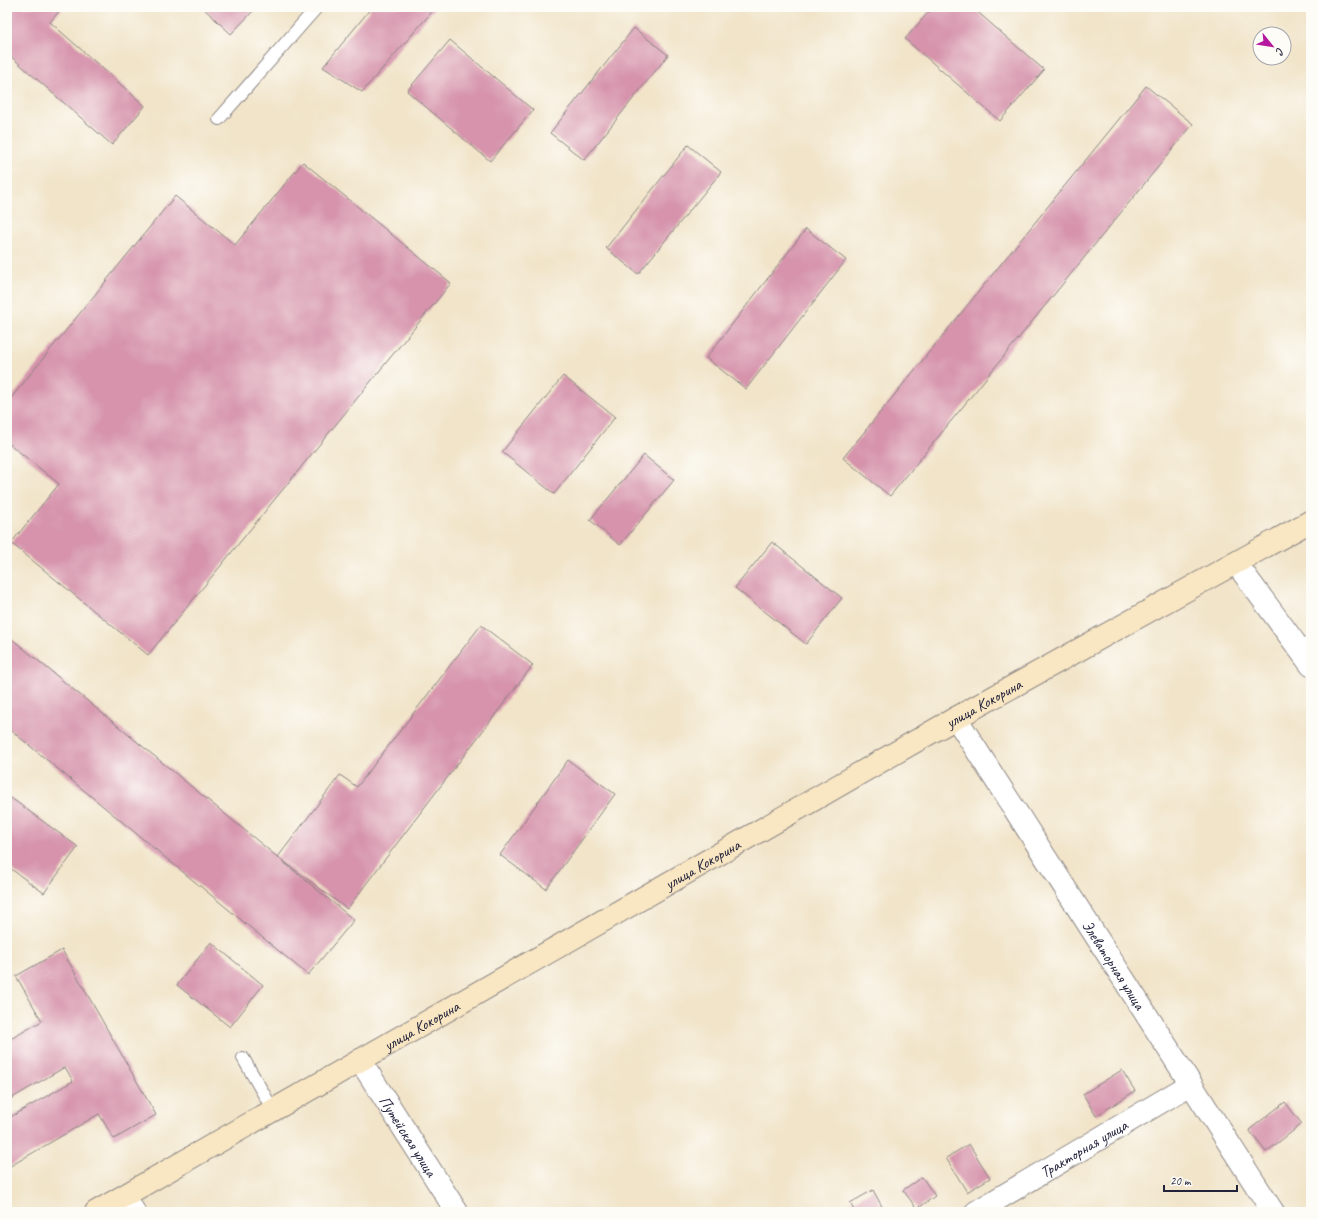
<svg xmlns="http://www.w3.org/2000/svg" width="1318" height="1219" viewBox="0 0 1318 1219" font-family="Caveat,sans-serif">
<style>
.building{fill:#d693ab}
.lines{fill:none;stroke-linecap:round;stroke-linejoin:round}
.service-casing{stroke:#8a8382;stroke-width:14}
.minor-casing{stroke:#8a8382;stroke-width:24}
.secondary-casing{stroke:#8a8382;stroke-width:24}
.service{stroke:#fff;stroke-width:12}
.minor{stroke:#fff;stroke-width:22}
.secondary{stroke:#f9e7c3;stroke-width:22}
.labels{text-anchor:middle;stroke-width:3;stroke-linejoin:round;paint-order:stroke}
.street-label{font-size:16px;fill:#22223b;stroke:#fdfcf7}
</style>
<rect width="100%" height="100%" fill="#fdfcf7"/>
<filter id="ink" filterUnits="userSpaceOnUse"><feTurbulence type="fractalNoise" baseFrequency=".025" numOctaves="2"/><feDisplacementMap in="SourceGraphic" scale="8" xChannelSelector="R" yChannelSelector="G"/><feConvolveMatrix kernelMatrix="1 2 1 2 8 2 1 2 1" color-interpolation-filters="sRGB"/></filter>
<filter id="wash" filterUnits="userSpaceOnUse"><feTurbulence type="fractalNoise" baseFrequency=".012" numOctaves="4" result="noise"/><feDisplacementMap in="SourceGraphic" scale="16" xChannelSelector="R" yChannelSelector="G"/><feGaussianBlur stdDeviation="0.9" result="paint"/><feColorMatrix in="noise" values="0 0 0 0 0 0 0 0 0 0 0 0 0 0 0 0 0 1.4 0 .05"/><feComposite in="paint" operator="in"/></filter>
<g filter="url(#wash)">
<rect width="100%" height="100%" fill="#f1e4c9"/>
<g id="blocks">
<path class="building" d="M 7,7 L 63,7 L 50,22 L 145,106 L 112,145 L 7,53 Z
M 202,7 L 257,7 L 231,34 Z
M 372,7 L 436,7 L 362,92 L 323,67 Z
M 933,7 L 972,7 L 1044,70 L 1000,121 L 905,39 Z
M 634,28 L 668,55 L 584,160 L 550,133 Z
M 450,40 L 533,110 L 490,161 L 407,91 Z
M 1146,86 L 1193,124 L 890,496 L 843,458 Z
M 688,145 L 721,172 L 638,274 L 606,248 Z
M 303,162 L 451,283 L 148,655 L 11,543 L 59,484 L 7,442 L 7,403 L 175,196 L 235,245 Z
M 806,229 L 846,260 L 746,389 L 706,358 Z
M 563,376 L 615,417 L 554,494 L 502,452 Z
M 644,455 L 674,480 L 620,545 L 590,520 Z
M 772,542 L 842,598 L 806,644 L 735,588 Z
M 481,625 L 533,665 L 347,909 L 278,857 L 340,775 L 357,787 Z
M 7,635 L 354,920 L 308,975 L 7,727 Z
M 568,760 L 615,794 L 546,889 L 500,855 Z
M 7,795 L 78,847 L 44,893 L 7,866 Z
M 211,942 L 263,985 L 230,1027 L 177,985 Z
M 62,950 L 156,1115 L 114,1139 L 99,1114 L 7,1168 L 7,1119 L 73,1081 L 65,1067 L 7,1101 L 7,1041 L 42,1021 L 16,976 Z
M 1122,1070 L 1135,1091 L 1096,1116 L 1083,1094 Z
M 1285,1102 L 1302,1124 L 1266,1152 L 1249,1130 Z
M 969,1144 L 990,1178 L 967,1192 L 946,1158 Z
M 922,1177 L 935,1196 L 917,1209 L 903,1190 Z
M 873,1190 L 885,1212 L 855,1212 L 850,1203 Z"/>
</g>
</g>
<g filter="url(#ink)">
<use href="#blocks" fill-opacity="0" stroke="#8a8382" stroke-width="1"/>
<g class="lines">
<g class="service-casing">
<path id="service" d="M 219,119 L 317,7
M 243,1058 L 273,1110"/>
</g>
<g class="minor-casing">
<g id="minor">
<path d="M 1236,563 L 1311,665"/>
<path id="s1" d="M 956,718 L 1273,1212"/>
<path id="s2" d="M 360,1060 L 457,1212"/>
<path d="M 125,1196 L 134,1212"/>
<path id="s3" d="M 976,1212 L 1191,1084"/>
</g>
</g>
<g class="secondary-casing">
<g id="secondary">
<path id="s4" d="M 96,1212 L 956,718 L 1311,521"/>
</g>
</g>
<use href="#service" class="service"/>
<use href="#minor" class="minor"/>
<use href="#secondary" class="secondary"/>
</g>
</g>
<g class="labels">
<g class="street-label">
<text dy="6" stroke="none"><textPath href="#s4" startOffset="1023">улица Кокорина</textPath></text>
<text dy="6" stroke="none"><textPath href="#s4" startOffset="699">улица Кокорина</textPath></text>
<text dy="6" stroke="none"><textPath href="#s1" startOffset="293">Элеваторная улица</textPath></text>
<text dy="6" stroke="none"><textPath href="#s4" startOffset="375">улица Кокорина</textPath></text>
<text dy="6" stroke="none"><textPath href="#s2" startOffset="90">Путейская улица</textPath></text>
<text dy="6" stroke="none"><textPath href="#s3" startOffset="125">Тракторная улица</textPath></text>
</g>
</g>
<rect width="1318" height="1219" fill="none" stroke="#fdfcf7" stroke-width="24"/>
<g transform="translate(1272 46) rotate(120)"><circle r="19" fill="#fdfcf7" stroke="#a5a5ac"/>
<path d="M0-3L7 15L0 10L-7 15Z" fill="#b5179e"/>
<text y="-6" font-size="11" font-weight="bold" text-anchor="middle" fill="#22223b">С</text>
</g>
<path d="M1164 1185v6h73v-6" fill="none" stroke="#22223b" stroke-width="2"/>
<text x="1170" y="1185" font-size="12" fill="#22223b" stroke="#fdfcf7" stroke-width="3" paint-order="stroke">20 m</text>
</svg>
